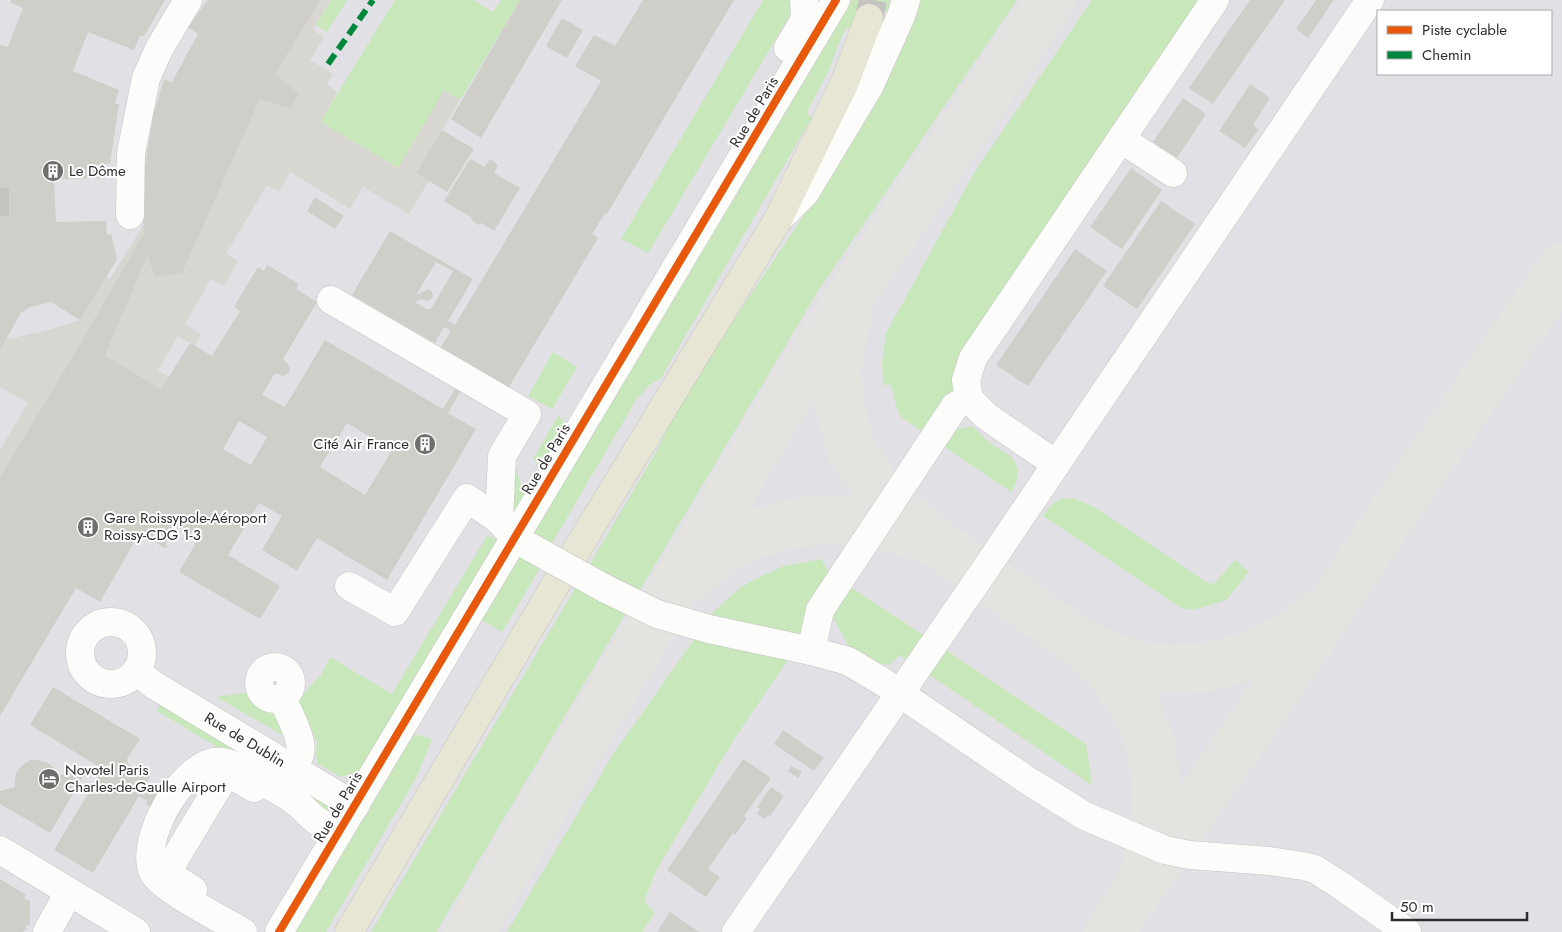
<svg xmlns="http://www.w3.org/2000/svg" width="1562" height="932" viewBox="0 0 1562 932" font-family="Jost,sans-serif">
<style>
.airport{fill:#e1e1e5;fill-rule:evenodd}
.green{fill:#c8e7ba}
.plaza{fill:#d8d6d1}
.lines{fill:none;stroke-linecap:round;stroke-linejoin:round}
.taxiway{stroke:#e4e3e0;stroke-width:49}
.building{fill:#cfcec9;fill-rule:evenodd}
.minor-tunnel{stroke:#c4c3be;stroke-width:28;stroke-dasharray:28 14;stroke-linecap:butt}
.major-tunnel{stroke:#c4c3be;stroke-width:28;stroke-dasharray:28 14;stroke-linecap:butt}
.minor-casing{stroke:#c4c4c3;stroke-width:29}
.major-casing{stroke:#c6c5c3;stroke-width:29}
.minor{stroke:#fcfcfb;stroke-width:28}
.major{stroke:#e7e5d4;stroke-width:28}
.minor-bridge-casing{stroke:#c4c4c3;stroke-width:29;stroke-linecap:butt}
.minor-bridge{stroke:#fcfcfb;stroke-width:28}
.quiet{stroke:#00873e;stroke-width:6;stroke-dasharray:12 6;stroke-linecap:butt}
.cycleway-casing{stroke:#fff;stroke-width:11}
.cycleway{stroke:#e8590c;stroke-width:8}
.labels{text-anchor:middle;stroke-width:4;stroke-linejoin:round;paint-order:stroke}
.street-label{font-size:15px;fill:#2d2d2d;stroke:#fff}
.poi-label{font-size:15px;fill:#2d2d2d;stroke:#fff;text-anchor:start}
</style>
<rect width="100%" height="100%" fill="#eae8e2"/>
<path class="airport" d="M 0,0 L 1562,0 L 1562,932 L 0,932 ZM 1378,11 L 1551,11 L 1551,74 L 1378,74 Z"/>
<path class="green" d="M 331,0 L 347,0 L 327,32 L 316,25 Z
M 395,0 L 473,0 L 493,12 L 501,0 L 520,0 L 460,100 L 444,91 L 398,168 L 320,122 Z
M 763,0 L 799,0 L 648,253 L 621,239 Z
M 852,0 L 890,0 L 888,10 L 849,27 L 843,33 L 828,72 L 806,113 L 812,117 L 661,378 L 648,386 L 636,400 L 551,545 L 532,533 Z
M 916,0 L 1017,0 L 818,291 L 436,932 L 371,932 L 655,454 L 685,393 L 808,209 Z
M 1092,0 L 1207,0 L 927,435 L 901,417 L 896,406 L 891,385 L 883,385 L 882,362 L 886,333 L 974,173 Z
M 553,352 L 577,367 L 552,409 L 528,396 Z
M 558,416 L 563,420 L 562,436 L 544,466 L 538,465 L 533,459 Z
M 972,426 C 978,431 984,438 990,443 C 996,448 1004,451 1010,456 C 1021,466 1019,481 1011,492 L 939,443 L 951,431 Z
M 515,466 L 526,501 L 520,512 L 513,513 L 503,496 Z
M 1070,498 L 1075,499 L 1096,508 L 1206,582 L 1214,584 L 1235,560 L 1249,572 L 1226,600 L 1194,610 L 1181,608 L 1043,516 C 1050,504 1056,499 1070,498 Z
M 487,536 L 496,539 L 498,545 L 364,766 L 355,773 L 341,777 L 318,764 L 316,754 L 317,742 L 297,700 L 321,675 L 330,657 L 392,694 Z
M 520,549 L 543,563 L 502,632 L 480,619 Z
M 821,559 L 830,574 L 916,630 L 1086,744 L 1092,785 L 900,655 L 889,665 L 870,662 L 849,647 L 832,616 L 804,636 L 734,739 L 656,871 L 644,901 L 655,913 L 642,932 L 507,932 L 612,756 L 714,611 L 740,588 L 757,578 L 784,566 Z
M 249,692 C 259,703 266,707 280,711 L 291,740 L 216,697 Z
M 161,701 L 328,802 L 330,807 L 326,812 L 157,711 Z
M 411,733 L 432,739 L 416,778 L 326,932 L 292,932 Z"/>
<path class="plaza" d="M 319,0 L 330,0 L 313,30 L 324,37 L 310,60 L 333,74 L 327,84 L 337,92 L 321,122 L 398,168 L 444,90 L 460,100 L 416,173 L 429,181 L 409,214 L 363,187 L 350,209 L 290,172 L 279,192 L 267,185 L 226,254 L 238,261 L 224,286 L 211,279 L 185,324 L 201,334 L 195,346 L 178,336 L 158,370 L 169,377 L 161,389 L 82,341 L 0,477 L 0,450 L 28,403 L 0,387 L 0,350 L 5,340 L 52,329 L 80,320 L 106,277 L 110,279 L 144,224 L 146,244 L 154,277 L 182,273 L 260,99 L 291,108 L 299,95 L 275,74 Z"/>
<g class="lines">
<path class="taxiway" d="M 847,313 L 837,369 L 839,405 L 851,449 L 880,492 L 890,504 L 935,542 L 1077,641 L 1107,667 L 1135,708 L 1150,742 L 1155,776 L 1156,820 L 1152,845 L 1145,870
M 688,578 C 704,564 721,550 741,540 C 747,536 755,534 762,532 C 817,513 873,518 926,539
M 1086,646 C 1144,675 1194,677 1255,653 C 1277,644 1300,632 1317,615
M 469,932 L 806,366 L 865,275 L 1051,0
M 1109,932 L 1310,640 L 1383,528 L 1562,268"/>
</g>
<path class="building" d="M 11,0 L 165,0 L 144,36 L 140,36 L 134,50 L 88,32 L 73,71 L 119,90 L 115,104 L 119,104 L 110,164 L 106,164 L 106,178 L 54,179 L 56,222 L 106,221 L 107,235 L 111,234 L 117,259 L 80,320 L 51,302 L 30,307 L 21,313 L 0,350 L 0,45 L 8,47 L 23,8 L 10,2 Z
M 208,0 L 320,0 L 275,74 L 299,94 L 291,109 L 260,99 L 182,273 L 154,277 L 148,254 L 105,355 L 161,389 L 190,343 L 212,356 L 240,311 L 234,307 L 258,267 L 264,271 L 267,265 L 299,284 L 296,289 L 317,302 L 283,359 L 290,367 L 289,373 L 283,376 L 275,373 L 262,395 L 285,407 L 325,340 L 443,409 L 470,364 L 441,347 L 451,331 L 444,327 L 435,343 L 352,295 L 390,231 L 473,279 L 448,321 L 455,325 L 601,81 L 575,66 L 594,35 L 615,46 L 643,0 L 734,0 L 607,214 L 605,213 L 592,234 L 598,238 L 509,387 L 475,367 L 448,413 L 476,429 L 387,580 L 317,538 L 297,571 L 262,550 L 282,516 L 259,503 L 228,555 L 280,586 L 260,619 L 179,572 L 199,538 L 176,525 L 166,543 L 167,547 L 164,548 L 140,532 L 100,602 L 76,588 L 0,716 L 0,477 L 82,341 L 144,233 L 142,204 L 143,178 L 154,112 L 164,79 L 172,82 L 198,34 L 188,27 ZM 436,262 L 453,271 L 431,309 L 427,309 L 416,303 L 418,300 L 422,299 L 426,301 L 430,300 L 433,296 L 432,292 L 428,289 L 416,295 ZM 239,421 L 267,437 L 251,465 L 223,449 ZM 347,423 L 392,450 L 365,495 L 320,467 Z
M 520,0 L 562,0 L 481,138 L 451,119 Z
M 1250,0 L 1285,0 L 1213,104 L 1189,88 Z
M 1316,0 L 1334,0 L 1308,38 L 1296,29 Z
M 562,18 L 583,30 L 567,58 L 546,46 Z
M 1250,84 L 1270,98 L 1253,125 L 1259,129 L 1245,148 L 1219,131 Z
M 1183,98 L 1206,114 L 1177,158 L 1153,142 Z
M 442,130 L 474,149 L 447,192 L 416,173 Z
M 470,159 L 485,167 L 490,159 L 498,165 L 494,173 L 520,188 L 494,231 L 481,223 L 479,225 L 471,220 L 472,218 L 444,201 Z
M 1131,168 L 1162,190 L 1122,249 L 1090,227 Z
M 315,197 L 344,216 L 335,229 L 307,211 Z
M 1161,201 L 1195,224 L 1137,309 L 1103,286 Z
M 1075,249 L 1107,271 L 1028,386 L 996,365 Z
M 53,687 L 140,739 L 127,759 L 128,764 L 150,777 L 145,786 L 154,791 L 156,788 L 184,805 L 175,821 L 146,804 L 148,801 L 139,796 L 93,873 L 54,850 L 101,772 L 83,777 L 50,833 L 0,804 L 0,791 L 15,787 L 15,780 L 17,771 L 25,763 L 31,760 L 38,760 L 48,763 L 56,770 L 58,776 L 98,766 L 30,725 Z
M 783,730 L 824,758 L 814,771 L 774,744 Z
M 743,759 L 771,778 L 744,816 L 747,818 L 735,835 L 733,833 L 708,869 L 720,877 L 706,897 L 667,870 Z
M 791,766 L 802,772 L 798,778 L 788,771 Z
M 771,787 L 784,796 L 770,816 L 768,815 L 765,819 L 757,814 L 760,809 L 757,807 Z
M 0,879 L 26,895 L 24,898 L 30,901 L 30,924 L 25,926 L 27,929 L 22,932 L 0,932 Z
M 670,912 L 699,932 L 657,932 Z"/>
<g class="lines">
<path class="minor-tunnel" d="M 0,202 L 9,202"/>
<path class="major-tunnel" d="M 869,18 L 873,0"/>
<g class="minor-casing">
<g id="minor">
<path d="M 788,48 L 805,19 L 804,0"/>
<path d="M 1121,139 L 1173,173"/>
<path d="M 785,213 L 805,193 L 869,87 L 901,16 L 906,0"/>
<path d="M 130,215 L 131,153 L 146,78 L 159,49 L 188,0"/>
<path d="M 331,300 L 527,414 L 502,456 L 499,520"/>
<path d="M 1056,464 L 986,416 L 969,399 L 966,380 L 973,358 L 1215,0"/>
<path d="M 349,586 L 395,612 L 467,498 L 499,520 L 509,531"/>
<path d="M 606,589 L 657,614 L 709,629 L 811,651 L 848,661 L 883,682 L 1030,782 L 1085,816 L 1165,850 L 1190,855 L 1270,861 L 1303,866 L 1315,869 L 1340,885 L 1407,932"/>
<circle cx="111" cy="653" r="31"/>
<path d="M 811,651 L 820,610 L 955,406 L 969,399"/>
<circle cx="275" cy="683" r="16"/>
<path id="s1" d="M 136,671 L 154,685 L 355,806"/>
<path d="M 282,698 C 288,712 304,740 300,754 C 298,759 295,764 292,768"/>
<path d="M 0,850 L 136,932"/>
<path d="M 193,890 L 173,877 L 170,867 L 221,782 C 233,772 243,782 254,788"/>
<path d="M 47,932 L 69,892"/>
<path d="M 243,932 C 225,921 162,889 154,874 C 136,842 186,755 223,762 C 236,764 247,772 257,779 C 270,786 284,793 296,802 C 303,807 309,815 316,820 C 323,825 331,829 338,834"/>
<path d="M 279,932 L 836,0"/>
<path d="M 736,932 L 982,574 L 1370,0"/>
</g>
</g>
<g class="major-casing">
<path id="major" d="M 349,932 L 556,584 L 777,221 L 845,82 L 869,18"/>
</g>
<use href="#minor" class="minor"/>
<use href="#major" class="major"/>
<g class="minor-bridge-casing">
<path id="minor-bridge" d="M 530,547 L 606,589"/>
</g>
<use href="#minor-bridge" class="minor-bridge"/>
<path class="quiet" d="M 328,64 L 373,0"/>
<g class="cycleway-casing">
<path id="cycleway" d="M 279,932 L 836,0"/>
</g>
<use href="#cycleway" class="cycleway"/>
</g>
<defs>
<g id="building-disc" transform="scale(1.125)"><circle r="9.5" fill="#6f6e6c" stroke="#fff"/><path d="M-4-6H4V6H1V3H-1V6H-4ZM-2.5-4.3h1.7v1.8h-1.7ZM.8-4.3h1.7v1.8H.8ZM-2.5-1h1.7V.8h-1.7ZM.8-1h1.7V.8H.8Z" fill="#fff"/></g>
<g id="hotel-disc" transform="scale(1.125)"><circle r="9.5" fill="#6f6e6c" stroke="#fff"/><path d="M-6-4.5h1.5V1H6V5H4.5V3h-9V5H-6ZM-4 0a1.8 1.8 0 1 1 3.6 0ZM.5 0V-2.5h3Q6-2.5 6 0Z" fill="#fff"/></g>
</defs>
<g fill-rule="evenodd">
<use href="#building-disc" x="53" y="171"/>
<use href="#building-disc" x="425" y="444"/>
<use href="#building-disc" x="88" y="527"/>
<use href="#hotel-disc" x="49" y="779"/>
</g>
<g class="labels">
<g class="street-label">
<text transform="translate(754 112) rotate(-59)" y="5">Rue de Paris</text>
<text transform="translate(546 459) rotate(-59)" y="5">Rue de Paris</text>
<text dy="5" stroke="none"><textPath href="#s1" startOffset="129">Rue de Dublin</textPath></text>
<text transform="translate(338 807) rotate(-59)" y="5">Rue de Paris</text>
</g>
<g class="poi-label">
<text x="69" y="176">Le Dôme</text>
<text x="409" y="449" text-anchor="end">Cité Air France</text>
<text x="104" y="523">Gare Roissypole-Aéroport<tspan x="104" dy="17">Roissy-CDG 1-3</tspan></text>
<text x="65" y="775">Novotel Paris<tspan x="65" dy="17">Charles-de-Gaulle Airport</tspan></text>
</g>
</g>
<rect x="1377" y="10" width="175" height="65" fill="#ffffff" stroke="#ababab"/>
<rect x="1387" y="26" width="25" height="8" fill="#e8590c" stroke="#ababab"/>
<text x="1422" y="35" font-size="15" fill="#2d2d2d">Piste cyclable</text>
<rect x="1387" y="51" width="25" height="8" fill="#00873e" stroke="#ababab"/>
<text x="1422" y="60" font-size="15" fill="#2d2d2d">Chemin</text>
<path d="M1392 912v8h135v-8" fill="none" stroke="#2d2d2d" stroke-width="2.5"/>
<text x="1400" y="912" font-size="15" fill="#2d2d2d" stroke="#ffffff" stroke-width="4" paint-order="stroke">50 m</text>
</svg>
